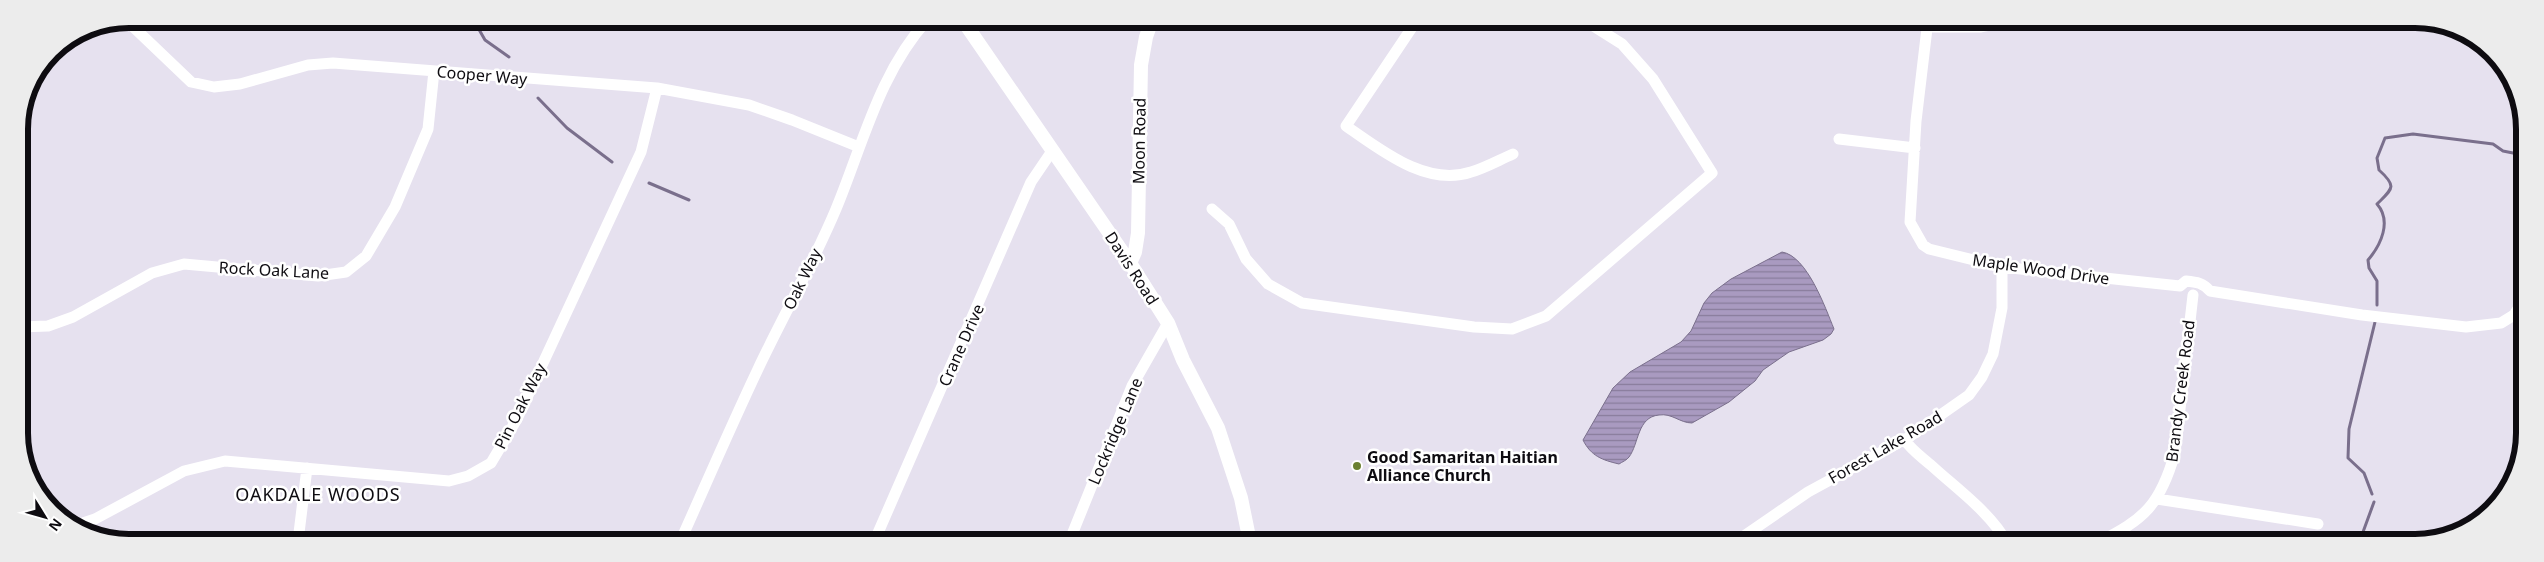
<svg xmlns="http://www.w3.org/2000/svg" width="2544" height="562" viewBox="0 0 2544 562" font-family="'Noto Sans',sans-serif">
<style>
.water{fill:url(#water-rules);stroke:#7a6f8c}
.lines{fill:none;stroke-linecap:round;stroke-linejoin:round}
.stream{stroke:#7a6f8c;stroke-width:3}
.minor{stroke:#fff;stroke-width:11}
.tertiary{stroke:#fff;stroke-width:14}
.poi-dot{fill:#6b8031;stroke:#fff;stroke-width:2}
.labels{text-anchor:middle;stroke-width:5;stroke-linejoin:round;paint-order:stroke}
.street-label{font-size:16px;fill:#0e0c11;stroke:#fff}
.poi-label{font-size:16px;font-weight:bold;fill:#0e0c11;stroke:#fff;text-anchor:start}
.neighbourhood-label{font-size:18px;letter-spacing:1px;fill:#0e0c11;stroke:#fff}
.rim{fill:none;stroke:#0e0c11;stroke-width:6}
</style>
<defs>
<pattern id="water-rules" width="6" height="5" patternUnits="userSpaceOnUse" patternTransform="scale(1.25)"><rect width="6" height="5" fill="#a99ac0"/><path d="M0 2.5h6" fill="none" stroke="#887c9b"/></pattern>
</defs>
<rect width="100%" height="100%" fill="#e6e1ef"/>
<path class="water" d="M 1782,252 C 1807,256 1825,307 1834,329 L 1831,334 L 1823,340 L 1789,352 L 1763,370 L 1755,381 L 1729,402 L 1692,423 C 1680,423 1672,413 1659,415 C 1637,417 1639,444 1629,457 C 1627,460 1622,462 1619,464 C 1602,460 1591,456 1583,440 L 1613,388 L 1630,372 L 1681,342 L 1691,331 L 1704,303 L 1712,293 L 1731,279 Z"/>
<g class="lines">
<path class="stream" d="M 473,19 L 485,40 L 509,57
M 538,98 L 567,128 L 612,162
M 649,183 L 689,200
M 2377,305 L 2377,281 L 2369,268 L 2368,260 C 2381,245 2392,221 2377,204 C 2392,189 2398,187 2379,170 L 2377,158 L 2385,138 L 2413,134 L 2493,144 L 2503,151 L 2523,155
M 2372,494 L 2364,473 L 2348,458 L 2349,429 L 2375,322
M 2359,543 L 2374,502"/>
<path class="minor" d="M 125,19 L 191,82 L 214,87 L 240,84 L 308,65 L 333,63 L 657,88 L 749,105 L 792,120 L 859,147
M 1417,20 L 1346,126 C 1381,150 1426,187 1471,172 C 1485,168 1499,160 1513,154
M 1928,20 L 1916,121 L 1910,222 L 1923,245 L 1929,249 L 2002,267 L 2180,286 L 2186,281 C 2197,282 2203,283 2210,291 L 2362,315 L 2466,327 L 2501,323 L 2514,315 L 2523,301
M 1927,27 L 1980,27 L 2013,20
M 1839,139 L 1915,148
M 1212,209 L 1229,224 L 1246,259 L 1268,284 L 1302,303 L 1474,327 L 1512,329 L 1546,316 L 1712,173 L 1653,79 L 1622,44 L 1584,20
M 20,327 L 48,326 L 73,317 L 152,273 L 184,264 L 318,276 L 346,272 L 366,256 L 395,207 L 428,129 L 434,71
M 1904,439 C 1912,451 1922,457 1932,466 C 1957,489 1991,513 2007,543
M 2157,499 L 2318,524
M 77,525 L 95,519 L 184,471 L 225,461 L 449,481 L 468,476 L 491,463 L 517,419 L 641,152 L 657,88
M 298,541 L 307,468
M 680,542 C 706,484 731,426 758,369 C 783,316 813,264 836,209 C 863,144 879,73 928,19
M 874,542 L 1031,182 L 1052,151
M 1069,542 L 1132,386 L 1168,323
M 1739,542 L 1744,536 L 1808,492 L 1909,437 L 1969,395 L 1982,377 L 1993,354 L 2002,308 L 2002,267
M 2097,543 C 2145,519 2160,505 2175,453 L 2193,295"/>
<path class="tertiary" d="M 962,19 L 1130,263 L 1168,323 L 1183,360 L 1218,428 L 1241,498 L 1250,542
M 1130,263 L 1135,252 L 1138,233 L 1141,65 L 1146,37 L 1152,20"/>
</g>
<circle class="poi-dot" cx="1357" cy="466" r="5"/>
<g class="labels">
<g class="street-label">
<text transform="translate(482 75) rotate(5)" y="6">Cooper Way</text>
<text transform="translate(1139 141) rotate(-89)" y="6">Moon Road</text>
<text transform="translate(1132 268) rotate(57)" y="6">Davis Road</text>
<text transform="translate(2041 269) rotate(8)" y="6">Maple Wood Drive</text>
<text transform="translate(274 270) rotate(3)" y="6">Rock Oak Lane</text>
<text transform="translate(802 279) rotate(-64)" y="6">Oak Way</text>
<text transform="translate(961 345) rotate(-66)" y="6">Crane Drive</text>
<text transform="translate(2180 391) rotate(-83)" y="6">Brandy Creek Road</text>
<text transform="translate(520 406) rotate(-63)" y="6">Pin Oak Way</text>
<text transform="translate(1115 431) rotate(-67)" y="6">Lockridge Lane</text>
<text transform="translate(1885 447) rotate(-30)" y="6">Forest Lake Road</text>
</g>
<g class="poi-label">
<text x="1367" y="463">Good Samaritan Haitian<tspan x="1367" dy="18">Alliance Church</tspan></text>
</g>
<g class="neighbourhood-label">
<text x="318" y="501">OAKDALE WOODS</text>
</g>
</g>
<path d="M0 0H2544V562H0ZM129 28H2415A101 101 0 0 1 2516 129V433A101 101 0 0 1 2415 534H129A101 101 0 0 1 28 433V129A101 101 0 0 1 129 28Z" fill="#ececec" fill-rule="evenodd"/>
<path class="rim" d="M129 28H2415A101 101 0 0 1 2516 129V433A101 101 0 0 1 2415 534H129A101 101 0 0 1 28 433V129A101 101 0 0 1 129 28Z"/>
<g transform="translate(45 517) rotate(127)" stroke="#ffffff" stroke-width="4" paint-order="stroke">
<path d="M0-4L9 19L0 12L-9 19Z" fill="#0e0c11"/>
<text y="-8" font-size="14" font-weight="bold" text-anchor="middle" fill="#0e0c11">N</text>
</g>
</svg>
